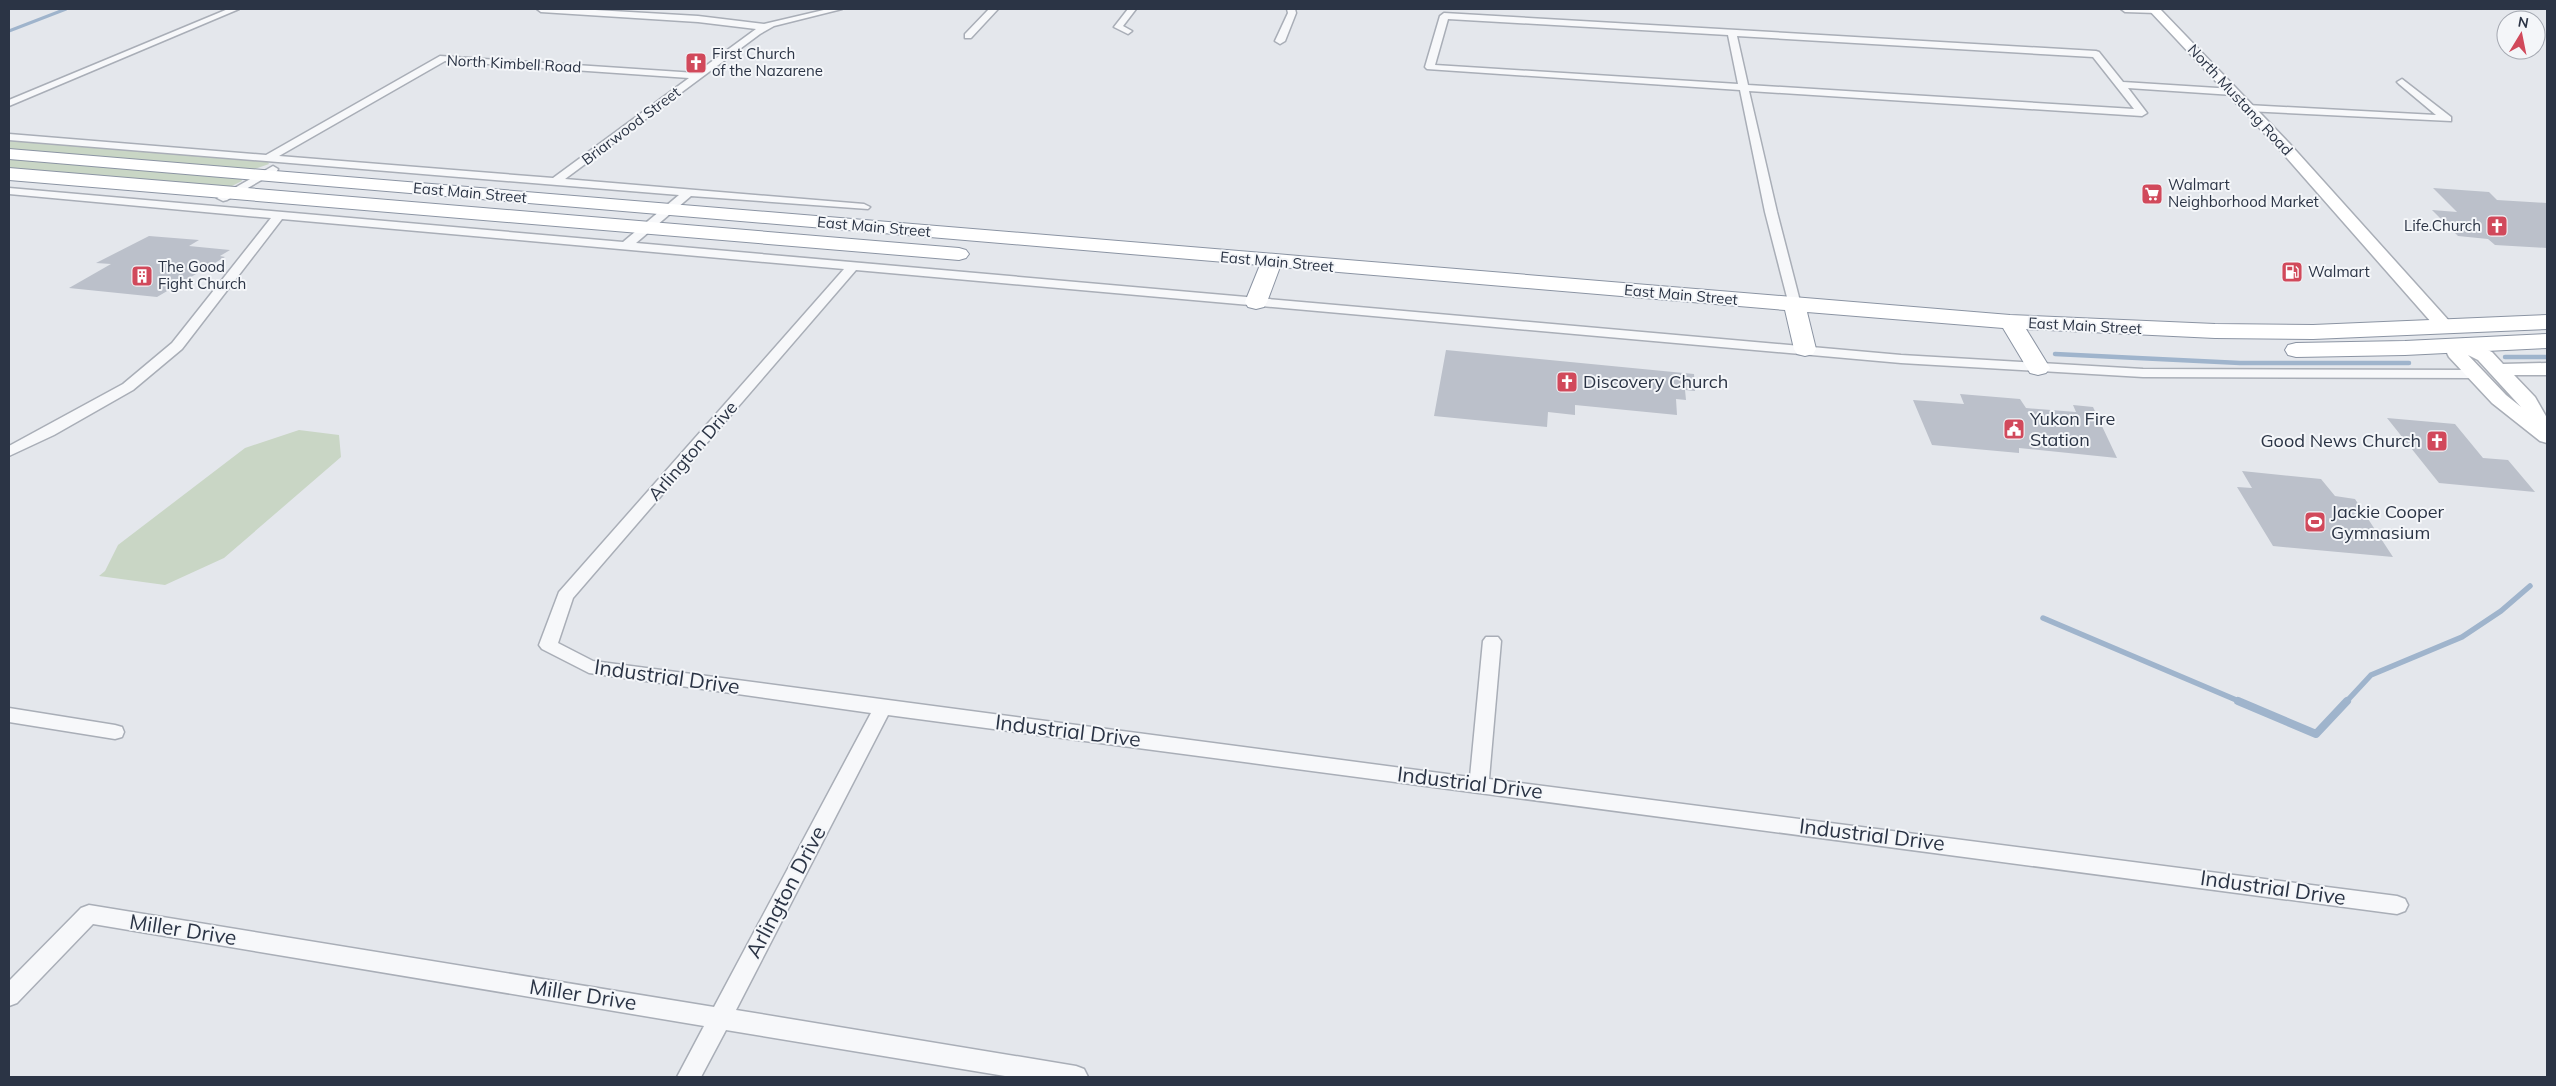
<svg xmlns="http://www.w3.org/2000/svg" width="2556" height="1086" viewBox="0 0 2556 1086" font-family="Mulish,sans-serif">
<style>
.green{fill:#c9d6c5}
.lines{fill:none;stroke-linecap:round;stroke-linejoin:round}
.stream-far3{stroke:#9fb4cc;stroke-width:3}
.stream-far2{stroke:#9fb4cc;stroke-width:4.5}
.stream-far1{stroke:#9fb4cc;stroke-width:5.5}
.stream{stroke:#9fb4cc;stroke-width:8}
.building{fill:#bbc0ca}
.street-casing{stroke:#a9aeb7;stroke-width:3}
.secondary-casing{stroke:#a9aeb7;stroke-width:3}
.highway-casing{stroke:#8b94a3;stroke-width:2}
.street{fill:#f7f8fa;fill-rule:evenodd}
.secondary{fill:#fff;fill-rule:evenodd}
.highway{fill:#fff;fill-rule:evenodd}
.labels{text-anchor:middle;stroke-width:4;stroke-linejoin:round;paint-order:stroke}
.far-poi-label{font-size:15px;fill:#2b3445;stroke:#f4f6f9;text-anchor:start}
.far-street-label{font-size:15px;fill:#2b3445;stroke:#f4f6f9}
.poi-label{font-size:18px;fill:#2b3445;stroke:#f4f6f9;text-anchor:start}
.street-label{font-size:18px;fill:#2b3445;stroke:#f4f6f9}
.near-street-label{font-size:21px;fill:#2b3445;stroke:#f4f6f9}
</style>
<rect width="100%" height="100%" fill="#e4e7ec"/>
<path class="green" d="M 9,140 L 268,162 L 269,164 L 249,171 L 9,151 Z
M 9,160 L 44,160 L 241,178 L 242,181 L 230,187 L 215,188 L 9,171 Z
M 299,430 L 339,435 L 341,457 L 224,558 L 165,585 L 99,576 L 105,571 L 118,545 L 245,448 Z"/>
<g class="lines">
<path class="stream-far3" d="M 9,31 L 66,9"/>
<path class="stream-far2" d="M 2055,354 L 2240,363 L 2409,363
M 2505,357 L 2547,357"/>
<path class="stream-far1" d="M 2043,618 L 2241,702
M 2346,702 L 2371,675 L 2462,637 L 2501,611 L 2530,586"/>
<path class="stream" d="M 2238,701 L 2316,734 L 2347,701"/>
</g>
<path class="building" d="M 2433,188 L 2489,192 L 2497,200 L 2547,203 L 2547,248 L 2495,245 L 2488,239 L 2458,236 L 2432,210 L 2457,212 Z
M 149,236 L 199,240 L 189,246 L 230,250 L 220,256 L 225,257 L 157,297 L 69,288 L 111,264 L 96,263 Z
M 1446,350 L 1694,374 L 1695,391 L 1685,390 L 1686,400 L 1676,399 L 1677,415 L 1575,405 L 1575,415 L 1548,412 L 1547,427 L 1434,416 Z
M 1960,394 L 2020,399 L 2026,408 L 2076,412 L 2073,405 L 2093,407 L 2117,458 L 2019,448 L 2019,453 L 1932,445 L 1913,400 L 1964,404 Z
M 2387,418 L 2455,424 L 2483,458 L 2508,460 L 2535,492 L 2439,483 Z
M 2242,471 L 2321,479 L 2335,496 L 2355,499 L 2393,557 L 2273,546 L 2237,487 L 2252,488 Z"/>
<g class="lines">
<g class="street-casing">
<path id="street" d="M 228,9 L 239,9 L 9,106 L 9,100 Z
M 537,9 L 578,9 L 698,16 L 764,24 L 828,9 L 842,9 L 774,26 L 760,34 L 565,179 L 864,204 L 870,207 L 868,209 L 691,196 L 636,243 L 1901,355 L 2143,369 L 2476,370 L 2483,374 L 2476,378 L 2143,377 L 1901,363 L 856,270 L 573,598 L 558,643 L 593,661 L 1470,777 L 1483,641 L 1486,637 L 1498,637 L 1501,641 L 1489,779 L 2397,896 L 2405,899 L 2408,905 L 2405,911 L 2397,914 L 888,715 L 736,1010 L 1076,1066 L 1084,1069 L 1088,1077 L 1011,1077 L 726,1030 L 701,1077 L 677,1077 L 704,1026 L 93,924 L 17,1003 L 9,1006 L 9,981 L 81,908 L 89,905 L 714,1007 L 871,713 L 589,673 L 542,649 L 539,645 L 559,592 L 844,269 L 282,219 L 182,349 L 133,390 L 54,435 L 9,456 L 9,446 L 123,384 L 172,343 L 271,218 L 9,194 L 9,188 L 623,242 L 679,195 L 9,140 L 9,134 L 266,155 L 440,56 L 696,73 L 756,29 L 698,22 L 541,12 ZM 445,61 L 689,78 L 553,178 L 279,156 Z
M 989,9 L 998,9 L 971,38 L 965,38 L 965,34 Z
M 1128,9 L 1136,9 L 1123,26 L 1132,31 L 1128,34 L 1114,27 Z
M 1287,9 L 1295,9 L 1296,13 L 1285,41 L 1280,44 L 1275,41 L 1288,13 Z
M 2121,9 L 2159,9 L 2160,10 L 2156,13 L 2125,12 Z
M 1444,13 L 2096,51 L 2099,52 L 2123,82 L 2233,89 L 2238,92 L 2233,95 L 2128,88 L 2147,113 L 2142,116 L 1749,91 L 1777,212 L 1801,305 L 1795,309 L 1789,305 L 1765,212 L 1740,90 L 1427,69 L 1425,67 L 1440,16 ZM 1448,19 L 1728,35 L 1738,84 L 1435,65 ZM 1737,36 L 2093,57 L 2134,109 L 1748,85 Z
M 2402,79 L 2451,117 L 2451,121 L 2247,111 L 2242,108 L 2247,105 L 2436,115 L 2399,84 L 2397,82 Z
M 273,166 L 278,169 L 277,171 L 227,200 L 223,201 L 217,198 Z
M 9,708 L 115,725 L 122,727 L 124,732 L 122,737 L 115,739 L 9,722 Z"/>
</g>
<g class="secondary-casing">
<path id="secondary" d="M 2148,9 L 2160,9 L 2289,143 L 2451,323 L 2454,327 L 2451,331 L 2439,331 L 2279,149 Z
M 2463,339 L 2492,352 L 2503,364 L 2547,363 L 2547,375 L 2514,375 L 2535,397 L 2547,418 L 2547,443 L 2540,441 L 2492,403 L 2449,357 L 2447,353 C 2451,346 2455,341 2463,339 ZM 2468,355 L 2478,360 L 2521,407 L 2506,395 Z"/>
</g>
<g class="highway-casing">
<path id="highway" d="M 9,149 L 2010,315 L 2215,324 L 2313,325 L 2547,315 L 2547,329 L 2313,339 L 2215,338 L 2026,329 L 2050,368 L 2046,373 L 2038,375 L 2030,373 L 2003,328 L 1807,312 L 1816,349 L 1813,354 L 1805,356 L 1797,354 L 1794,349 L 1785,310 L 1280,267 L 1267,302 L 1264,307 L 1256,309 L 1248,307 L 1245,302 L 1260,265 L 9,159 Z
M 9,168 L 959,248 L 966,250 L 969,254 L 966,258 L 959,260 L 9,180 Z
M 2547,334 L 2547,348 L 2405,355 L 2296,357 L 2288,355 L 2285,350 L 2288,345 L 2296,343 L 2405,341 Z"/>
</g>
<use href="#street" class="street"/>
<use href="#secondary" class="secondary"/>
<use href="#highway" class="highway"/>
</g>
<defs>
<g id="church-square" transform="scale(1.125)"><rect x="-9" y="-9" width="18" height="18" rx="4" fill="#d1495b" stroke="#f4f6f9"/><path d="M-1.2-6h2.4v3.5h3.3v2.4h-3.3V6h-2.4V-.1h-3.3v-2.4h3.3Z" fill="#fff"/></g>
<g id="supermarket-square" transform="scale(1.125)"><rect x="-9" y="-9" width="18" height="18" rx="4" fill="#d1495b" stroke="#f4f6f9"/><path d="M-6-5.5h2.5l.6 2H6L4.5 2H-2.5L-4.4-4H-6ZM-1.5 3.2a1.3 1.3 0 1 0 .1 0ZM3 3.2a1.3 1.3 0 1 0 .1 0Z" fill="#fff"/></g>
<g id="fuel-square" transform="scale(1.125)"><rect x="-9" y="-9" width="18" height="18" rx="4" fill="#d1495b" stroke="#f4f6f9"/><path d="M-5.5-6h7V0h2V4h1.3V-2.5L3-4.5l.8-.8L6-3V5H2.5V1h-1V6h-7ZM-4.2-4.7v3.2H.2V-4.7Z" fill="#fff"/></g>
<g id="building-square" transform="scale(1.125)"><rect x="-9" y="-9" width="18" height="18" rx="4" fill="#d1495b" stroke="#f4f6f9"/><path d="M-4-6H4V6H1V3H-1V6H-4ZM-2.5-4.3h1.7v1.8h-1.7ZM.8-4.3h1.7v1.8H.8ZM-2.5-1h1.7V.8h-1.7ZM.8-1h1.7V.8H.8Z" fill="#fff"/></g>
<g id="civic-square" transform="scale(1.125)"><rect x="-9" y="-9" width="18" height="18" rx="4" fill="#d1495b" stroke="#f4f6f9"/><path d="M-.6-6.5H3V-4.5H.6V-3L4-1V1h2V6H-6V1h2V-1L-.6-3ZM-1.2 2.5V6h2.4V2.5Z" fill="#fff"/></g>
<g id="stadium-square" transform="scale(1.125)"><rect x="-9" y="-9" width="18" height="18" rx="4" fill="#d1495b" stroke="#f4f6f9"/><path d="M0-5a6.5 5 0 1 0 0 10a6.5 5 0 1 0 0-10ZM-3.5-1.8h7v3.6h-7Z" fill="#fff"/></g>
</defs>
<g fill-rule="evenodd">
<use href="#church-square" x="696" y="63"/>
<use href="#supermarket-square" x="2152" y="194"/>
<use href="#church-square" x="2497" y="226"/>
<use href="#fuel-square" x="2292" y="272"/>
<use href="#building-square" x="142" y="276"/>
<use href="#church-square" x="1567" y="382"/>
<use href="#civic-square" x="2014" y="429"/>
<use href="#church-square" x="2437" y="441"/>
<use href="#stadium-square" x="2315" y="522"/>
</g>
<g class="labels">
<g class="far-poi-label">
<text x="712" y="59">First Church<tspan x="712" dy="17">of the Nazarene</tspan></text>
<text x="2168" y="190">Walmart<tspan x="2168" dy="17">Neighborhood Market</tspan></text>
<text x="2481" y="231" text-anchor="end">Life.Church</text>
<text x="158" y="272">The Good<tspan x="158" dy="17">Fight Church</tspan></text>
<text x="2308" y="277">Walmart</text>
</g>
<g class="far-street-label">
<text transform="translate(514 64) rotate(3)" y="5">North Kimbell Road</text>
<text transform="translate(2240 100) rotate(47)" y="5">North Mustang Road</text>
<text transform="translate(631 126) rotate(-37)" y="5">Briarwood Street</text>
<text transform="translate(470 193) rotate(5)" y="5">East Main Street</text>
<text transform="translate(874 227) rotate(5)" y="5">East Main Street</text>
<text transform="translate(1277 262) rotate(5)" y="5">East Main Street</text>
<text transform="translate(1681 295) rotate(5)" y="5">East Main Street</text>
<text transform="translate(2085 326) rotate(3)" y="5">East Main Street</text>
</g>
<g class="poi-label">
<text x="1583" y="388">Discovery Church</text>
<text x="2030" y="425">Yukon Fire<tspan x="2030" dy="21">Station</tspan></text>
<text x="2421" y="447" text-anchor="end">Good News Church</text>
<text x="2331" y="518">Jackie Cooper<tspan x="2331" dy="21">Gymnasium</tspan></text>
</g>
<g class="street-label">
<text transform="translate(693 451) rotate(-49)" y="6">Arlington Drive</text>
</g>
<g class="near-street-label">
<text transform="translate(667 677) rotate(8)" y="7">Industrial Drive</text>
<text transform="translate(1068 731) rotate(7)" y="7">Industrial Drive</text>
<text transform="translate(1470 783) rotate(7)" y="7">Industrial Drive</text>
<text transform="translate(1872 835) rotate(7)" y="7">Industrial Drive</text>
<text transform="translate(2273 888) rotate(8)" y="7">Industrial Drive</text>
<text transform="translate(786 892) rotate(-62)" y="7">Arlington Drive</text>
<text transform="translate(183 930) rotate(9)" y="7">Miller Drive</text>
<text transform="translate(583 995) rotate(9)" y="7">Miller Drive</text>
</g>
</g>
<rect width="2556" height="1086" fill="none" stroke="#2b3445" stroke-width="20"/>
<g transform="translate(2521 35) rotate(10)"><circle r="24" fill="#f4f6f9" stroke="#a4a8b1"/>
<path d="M0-4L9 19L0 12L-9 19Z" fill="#d1495b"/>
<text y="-8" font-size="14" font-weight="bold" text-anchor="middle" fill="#2b3445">N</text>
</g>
</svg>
